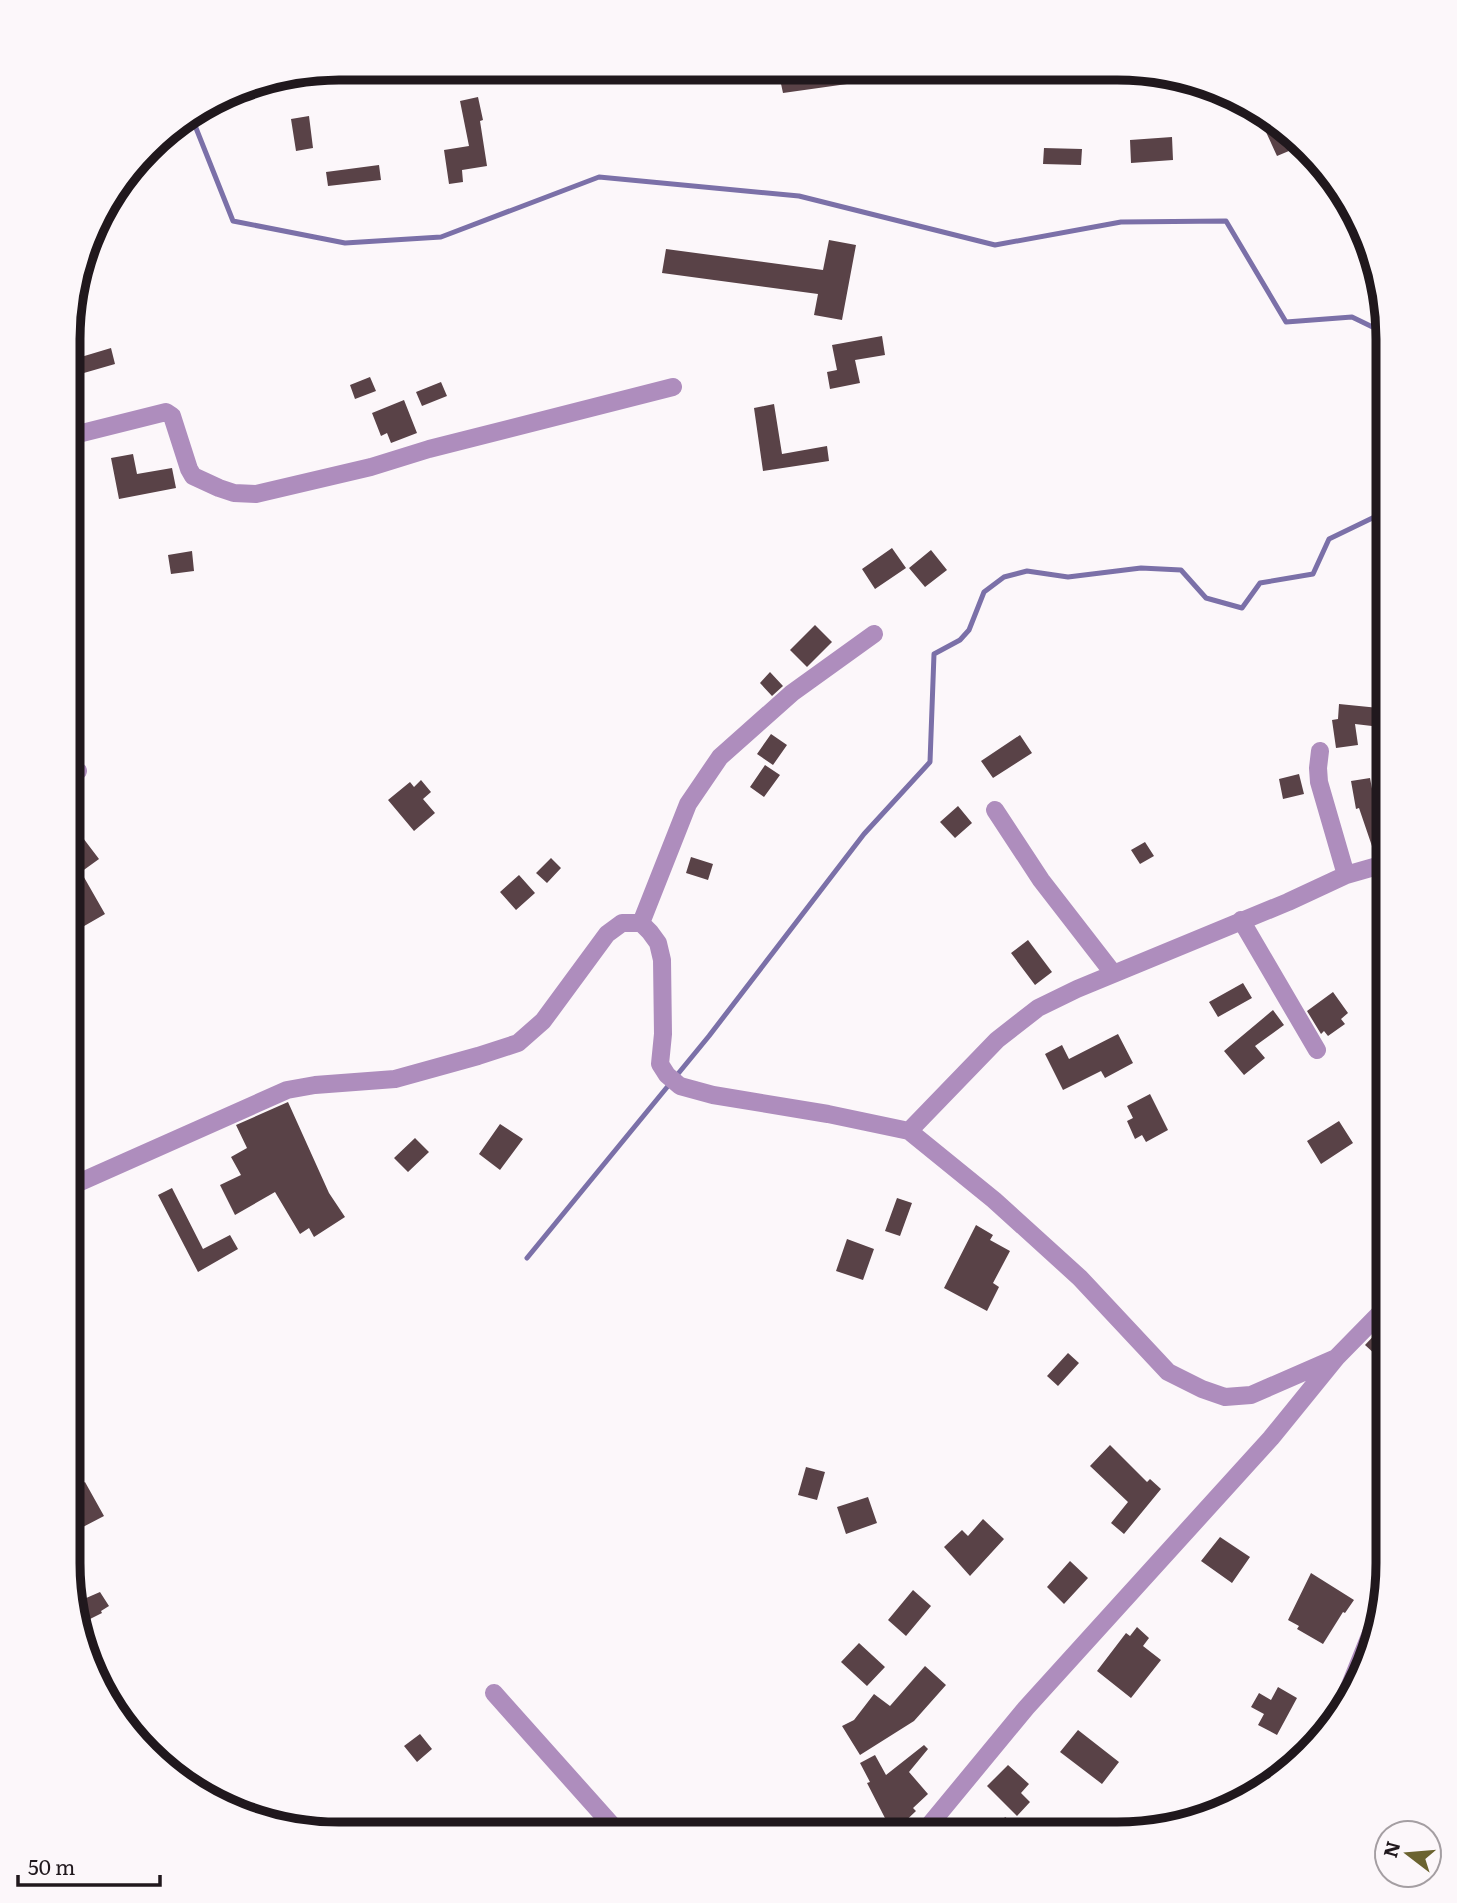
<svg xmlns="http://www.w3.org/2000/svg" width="1457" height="1903" viewBox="0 0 1457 1903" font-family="Literata,serif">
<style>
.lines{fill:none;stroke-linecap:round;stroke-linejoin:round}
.stream{stroke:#7b70a8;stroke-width:5}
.building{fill:#594247}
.street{stroke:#ae8dbd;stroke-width:18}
.rim{fill:none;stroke:#20181d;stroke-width:9}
</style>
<rect width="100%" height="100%" fill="#fcf7fa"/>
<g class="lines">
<path class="stream" d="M 192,118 L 233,221 L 345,243 L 441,237 L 599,177 L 799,196 L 995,245 L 1121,222 L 1226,221 L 1286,322 L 1352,317 L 1387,334
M 527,1258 L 709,1036 L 864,834 L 930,762 L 934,654 L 960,640 L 969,630 L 984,592 L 1004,577 L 1027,571 L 1068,577 L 1141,568 L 1181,570 L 1206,598 L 1242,608 L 1260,583 L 1313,574 L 1329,539 L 1389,510"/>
</g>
<path class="building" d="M 778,70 L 846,70 L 847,84 L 783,93 Z
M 478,97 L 483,120 L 480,121 L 487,166 L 462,170 L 463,182 L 449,184 L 444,150 L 469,146 L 460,101 Z
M 309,116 L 313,148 L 296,151 L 291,119 Z
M 1281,125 L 1290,133 L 1296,148 L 1277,156 L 1266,132 Z
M 1172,137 L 1173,160 L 1131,163 L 1130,140 Z
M 1044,148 L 1082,149 L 1081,165 L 1043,164 Z
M 379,165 L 381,180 L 328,186 L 326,172 Z
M 829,240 L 856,245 L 842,320 L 814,315 L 818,294 L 662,273 L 666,249 L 823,270 Z
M 882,336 L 885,355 L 855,360 L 860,383 L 830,389 L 827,372 L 837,370 L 832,345 Z
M 111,348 L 115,364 L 70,377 L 71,360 Z
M 370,377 L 376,391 L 355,399 L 350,385 Z
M 441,382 L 447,396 L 422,406 L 416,392 Z
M 404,400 L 417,433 L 391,443 L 387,433 L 381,436 L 372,413 Z
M 774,404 L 782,454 L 827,446 L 829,461 L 763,471 L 754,408 Z
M 133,454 L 137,474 L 172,468 L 176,488 L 119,499 L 111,458 Z
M 892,548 L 906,568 L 875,589 L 862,569 Z
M 931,550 L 947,570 L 925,587 L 909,568 Z
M 192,551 L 194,571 L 171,574 L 168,555 Z
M 815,625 L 832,642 L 807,667 L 790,650 Z
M 770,672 L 783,686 L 772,696 L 760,683 Z
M 1339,704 L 1389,709 L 1389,728 L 1355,724 L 1358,745 L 1336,748 L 1332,720 L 1338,719 Z
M 771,734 L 787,745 L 773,765 L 757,754 Z
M 1020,735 L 1032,753 L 993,778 L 981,761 Z
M 765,765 L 780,775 L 764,797 L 750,787 Z
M 1299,774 L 1304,794 L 1283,799 L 1279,779 Z
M 1370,778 L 1376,810 L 1380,808 L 1389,833 L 1389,841 L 1382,844 L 1383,850 L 1374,852 L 1359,808 L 1356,809 L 1351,781 Z
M 421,780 L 431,792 L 423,799 L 435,813 L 414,831 L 388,800 L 410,782 L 414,787 Z
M 958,806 L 972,823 L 955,838 L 940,822 Z
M 80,834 L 99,859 L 81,872 L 105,914 L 79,929 L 69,911 L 70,841 Z
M 1145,842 L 1154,856 L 1140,864 L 1131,850 Z
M 691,857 L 713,864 L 708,880 L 686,873 Z
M 551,858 L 561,868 L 547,883 L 536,873 Z
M 519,875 L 535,893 L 516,910 L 500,892 Z
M 1380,938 L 1388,939 L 1388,988 L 1372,986 Z
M 1028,940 L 1052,972 L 1035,985 L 1011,953 Z
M 1243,983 L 1252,998 L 1218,1017 L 1209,1002 Z
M 1333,992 L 1348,1013 L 1341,1019 L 1345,1024 L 1328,1036 L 1324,1031 L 1321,1034 L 1307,1011 Z
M 1273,1010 L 1284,1025 L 1255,1046 L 1265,1058 L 1244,1075 L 1224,1051 Z
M 1118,1034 L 1133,1063 L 1105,1078 L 1101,1071 L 1063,1090 L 1045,1054 L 1062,1045 L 1069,1059 Z
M 1150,1094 L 1168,1130 L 1146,1142 L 1142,1135 L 1135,1139 L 1127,1121 L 1133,1118 L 1127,1106 Z
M 288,1102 L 329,1193 L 345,1217 L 314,1237 L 309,1228 L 300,1234 L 275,1192 L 235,1215 L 220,1185 L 241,1175 L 231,1157 L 247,1148 L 236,1125 Z
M 1339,1121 L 1353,1143 L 1321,1164 L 1307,1141 Z
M 500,1124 L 523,1139 L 500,1170 L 479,1154 Z
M 415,1138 L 429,1152 L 408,1172 L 394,1158 Z
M 172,1188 L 203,1249 L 230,1235 L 238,1249 L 198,1272 L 158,1195 Z
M 897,1198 L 912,1203 L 900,1236 L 885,1231 Z
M 976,1225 L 993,1235 L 990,1240 L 1010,1251 L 993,1283 L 999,1287 L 987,1311 L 944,1288 Z
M 847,1239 L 874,1249 L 863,1280 L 836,1271 Z
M 1382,1327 L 1388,1332 L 1388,1366 L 1365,1345 Z
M 1068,1353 L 1079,1363 L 1058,1386 L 1047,1376 Z
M 1110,1445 L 1147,1482 L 1150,1479 L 1161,1489 L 1124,1534 L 1111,1523 L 1128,1502 L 1090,1466 Z
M 806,1467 L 825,1472 L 817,1500 L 798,1495 Z
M 85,1482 L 104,1516 L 81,1528 L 68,1505 L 68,1491 Z
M 868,1497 L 877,1523 L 846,1534 L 837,1507 Z
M 983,1519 L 1004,1539 L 970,1576 L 944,1547 L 962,1530 L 968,1536 Z
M 1220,1537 L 1250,1557 L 1232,1583 L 1201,1561 Z
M 1070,1561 L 1088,1578 L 1064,1604 L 1047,1587 Z
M 1311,1573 L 1354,1600 L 1345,1613 L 1343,1612 L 1323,1644 L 1297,1629 L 1299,1626 L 1288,1620 Z
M 913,1590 L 931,1606 L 906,1636 L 888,1620 Z
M 100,1592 L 109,1606 L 101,1611 L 102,1613 L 82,1623 L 77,1602 Z
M 1137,1627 L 1149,1638 L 1143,1646 L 1161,1660 L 1131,1698 L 1097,1671 L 1126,1633 L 1130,1636 Z
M 859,1643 L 885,1667 L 867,1686 L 841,1662 Z
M 925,1666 L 946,1685 L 914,1721 L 860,1755 L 842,1726 L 854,1720 L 874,1694 L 890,1706 Z
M 1278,1687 L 1297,1698 L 1277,1735 L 1258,1725 L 1264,1714 L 1251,1707 L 1259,1693 L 1271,1700 Z
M 1078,1730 L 1119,1762 L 1102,1784 L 1060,1752 Z
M 420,1734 L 432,1749 L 417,1762 L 404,1746 Z
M 924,1745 L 928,1749 L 909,1772 L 928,1794 L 913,1808 L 916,1811 L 897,1829 L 888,1819 L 886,1820 L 867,1783 L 870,1782 L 860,1763 L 875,1755 L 886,1775 Z
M 1008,1765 L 1029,1784 L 1021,1793 L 1030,1802 L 1017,1816 L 987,1786 Z
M 1005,1817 L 1031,1835 L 994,1834 Z"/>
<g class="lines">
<path class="street" d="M 70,436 L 166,412 L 172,416 L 189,469 L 193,476 L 219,488 L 234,493 L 256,494 L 371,467 L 429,449 L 673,387
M 1320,751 L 1318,768 L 1319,782 L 1346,875
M 70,773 L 78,771
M 995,810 L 1041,880 L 1113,973
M 1241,920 L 1317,1050
M 641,923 L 688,804 L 720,757 L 792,693 L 874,634
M 909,1131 L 997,1040 L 1038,1008 L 1077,989 L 1288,902 L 1346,875 L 1388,863
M 69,1187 L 287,1090 L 315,1085 L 395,1079 L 478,1056 L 518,1043 L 543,1021 L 607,934 L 622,923 L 641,923 L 650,932 L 658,943 L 662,960 L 663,1034 L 660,1064 L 667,1075 L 680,1086 L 713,1095 L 828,1114 L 909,1131 L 994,1200 L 1080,1278 L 1168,1372 L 1202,1389 L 1225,1397 L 1251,1395 L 1336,1358
M 494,1693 L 619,1833
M 1334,1725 L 1385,1598
M 922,1834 L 1026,1708 L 1271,1438 L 1336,1358 L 1388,1305"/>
</g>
<path d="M0 0H1457V1903H0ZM339 80H1117A259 259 0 0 1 1376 339V1563A259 259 0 0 1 1117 1822H339A259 259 0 0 1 80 1563V339A259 259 0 0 1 339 80Z" fill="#fcf7fa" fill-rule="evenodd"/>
<path class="rim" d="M339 80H1117A259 259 0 0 1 1376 339V1563A259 259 0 0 1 1117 1822H339A259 259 0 0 1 80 1563V339A259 259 0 0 1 339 80Z"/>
<g transform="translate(1408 1854) rotate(286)"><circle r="33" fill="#fcf7fa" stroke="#a49ea2" stroke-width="2"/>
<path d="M0-5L12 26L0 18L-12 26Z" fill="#6b6330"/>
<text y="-10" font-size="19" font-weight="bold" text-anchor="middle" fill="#20181d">N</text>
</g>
<path d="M18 1875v10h142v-10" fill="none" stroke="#20181d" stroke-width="3.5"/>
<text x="28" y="1875" font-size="21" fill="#20181d" stroke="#fcf7fa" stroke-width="5" paint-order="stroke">50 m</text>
</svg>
